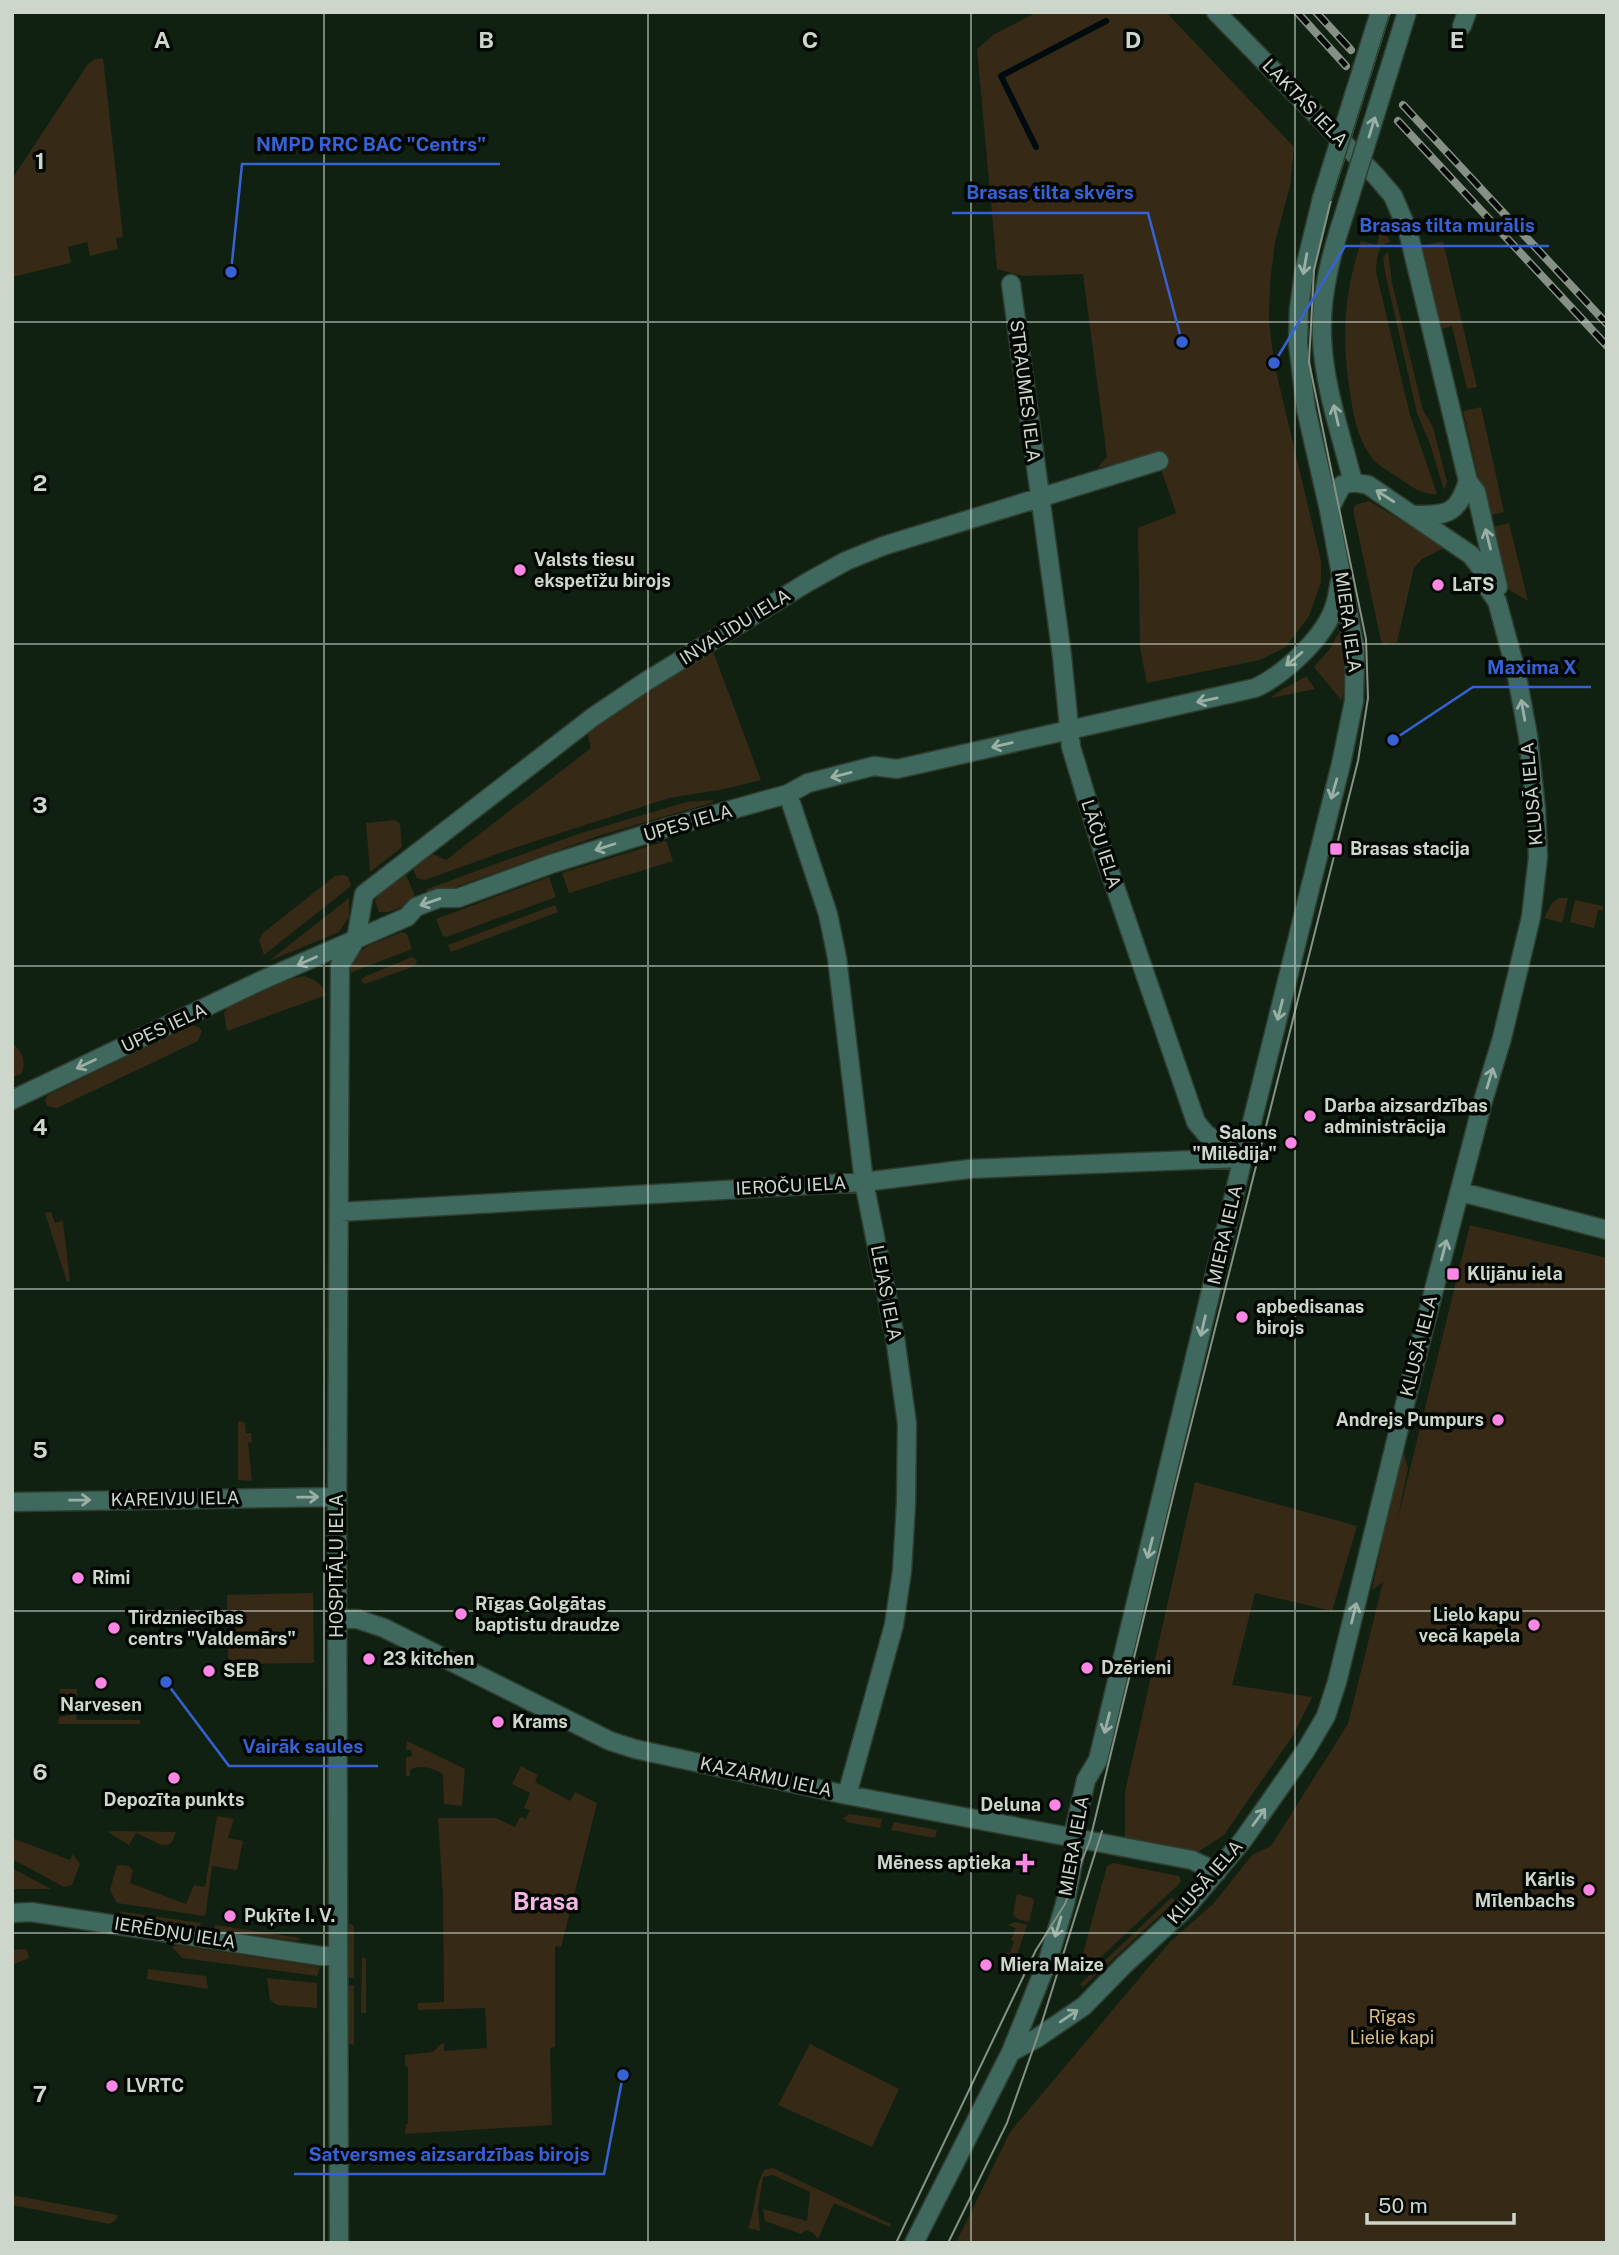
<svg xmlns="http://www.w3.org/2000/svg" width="1619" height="2255" viewBox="0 0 1619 2255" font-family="'Public Sans',sans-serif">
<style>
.green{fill:#362916}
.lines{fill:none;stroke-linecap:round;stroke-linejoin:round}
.stream{stroke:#000b10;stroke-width:6}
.minor-casing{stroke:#2f3e2f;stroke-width:21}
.minor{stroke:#3f685f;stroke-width:18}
.tram{stroke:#849184;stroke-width:2}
.rail-casing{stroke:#849184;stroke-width:8}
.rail{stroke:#040804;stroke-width:5;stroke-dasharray:16;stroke-linecap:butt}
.minor-bridge-casing{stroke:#2f3e2f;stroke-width:21;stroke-linecap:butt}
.minor-bridge{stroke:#3f685f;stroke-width:18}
.oneway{stroke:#9bb0a5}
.grid{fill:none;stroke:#ccd6cb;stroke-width:2;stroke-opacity:0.55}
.poi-dot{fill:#fb86e4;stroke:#040804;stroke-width:2.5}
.labels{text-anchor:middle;stroke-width:7;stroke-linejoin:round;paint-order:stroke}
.street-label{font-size:18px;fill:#ccd6cb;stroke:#040804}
.poi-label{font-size:18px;font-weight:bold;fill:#ccd6cb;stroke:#040804;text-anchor:start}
.park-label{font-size:18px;fill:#dfbb86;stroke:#040804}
.district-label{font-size:24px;font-weight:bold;fill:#f5b4e6;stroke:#040804}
.grid-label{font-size:23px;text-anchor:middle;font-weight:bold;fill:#ccd6cb;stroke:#040804;stroke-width:7;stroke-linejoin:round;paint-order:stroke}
.leader{fill:none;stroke:#3762d6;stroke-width:2.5}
.callout-dot{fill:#3762d6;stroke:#040804;stroke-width:2.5}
.callout-label{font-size:19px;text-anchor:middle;font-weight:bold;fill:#3762d6;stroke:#040804;stroke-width:7;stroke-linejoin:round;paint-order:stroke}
</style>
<rect width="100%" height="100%" fill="#112111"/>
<path class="green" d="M 1037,12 L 1166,12 L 1294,147 L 1290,186 L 1275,242 L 1270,283 L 1269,321 L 1274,363 L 1321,561 L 1321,582 L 1309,616 L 1286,647 L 1260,660 L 1147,683 L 1140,648 L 1138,528 L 1176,513 L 1156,454 L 1097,468 L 1107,457 L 1083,274 L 1023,276 L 997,269 L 977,49 L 993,35 Z
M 103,58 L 123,237 L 116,238 L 118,249 L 90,256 L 87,242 L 68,247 L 71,263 L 12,277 L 12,179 L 88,64 L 95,59 Z
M 1371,218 L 1384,228 L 1390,242 L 1382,245 L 1377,257 L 1376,272 L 1410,415 L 1437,494 C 1423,496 1410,486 1399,478 C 1390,472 1380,467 1373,459 C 1359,442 1354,419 1351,399 C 1341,338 1343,300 1361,241 L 1377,245 L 1380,231 Z
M 1443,241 L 1477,387 L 1467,389 L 1452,326 L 1442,329 L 1422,246 Z
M 1388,251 L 1392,283 L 1423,410 L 1433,427 L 1447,482 L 1444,490 L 1430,444 L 1417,413 L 1385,272 L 1383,258 Z
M 1481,407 L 1504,512 L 1487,516 L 1463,411 Z
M 1369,501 L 1446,547 L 1422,559 L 1414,568 L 1397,642 L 1382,645 L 1353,510 L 1355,505 Z
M 1509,523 L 1528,601 L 1508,589 L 1499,556 L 1489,528 Z
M 1341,629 L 1344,629 C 1347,654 1346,676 1342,701 L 1314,667 L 1329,650 Z
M 713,651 L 761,780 L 725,789 L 669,798 L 508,850 L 425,880 L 417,878 L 413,869 L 433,854 L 446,860 L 591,748 L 587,731 L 605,718 Z
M 1306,676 L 1315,689 L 1271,698 C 1279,689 1295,684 1306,676 Z
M 713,800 L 714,802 L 601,835 L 425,898 L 427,889 L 578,834 L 687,802 Z
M 395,820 L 400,824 L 402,847 L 370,872 L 366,823 Z
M 666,841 L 673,861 L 569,893 L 562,873 Z
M 344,875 L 348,877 L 351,886 L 264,955 L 259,940 L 263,933 L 335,876 Z
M 406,875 L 417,901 L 389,912 L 379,912 L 375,901 L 378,895 Z
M 549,877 L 556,897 L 446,937 L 443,936 L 436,919 Z
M 349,898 L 349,917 L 339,932 L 269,961 Z
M 1559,898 L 1568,898 L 1562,923 L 1544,918 L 1552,903 Z
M 1575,900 L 1603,906 L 1603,910 L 1598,910 L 1594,928 L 1570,922 Z
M 555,905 L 558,912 L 451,952 L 448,945 Z
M 402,932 L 407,934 L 412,949 L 350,973 C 355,944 378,943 402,932 Z
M 412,957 L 417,960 L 415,966 L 365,984 L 361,980 L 364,977 Z
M 304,976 C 315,980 322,983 326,995 L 227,1031 L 224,1013 L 228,1007 L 290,979 Z
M 192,1025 L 198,1027 L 202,1031 L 198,1041 L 57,1108 L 47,1106 L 45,1100 L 48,1095 Z
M 12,1041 C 20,1052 28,1060 21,1074 L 12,1077 Z
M 51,1212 L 55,1223 L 63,1221 L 70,1281 L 67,1282 L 45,1213 Z
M 1470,1225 L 1607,1258 L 1607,2243 L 956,2243 L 1010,2132 L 1169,1943 L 1214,1903 L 1252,1855 L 1271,1846 L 1348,1724 L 1383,1582 L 1372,1590 L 1402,1447 L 1408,1468 L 1397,1522 Z
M 240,1421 L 245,1423 L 246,1433 L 251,1433 L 252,1442 L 248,1443 L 252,1481 L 238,1480 L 238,1422 Z
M 1195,1482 L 1357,1526 L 1332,1611 L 1255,1593 L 1232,1685 L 1312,1697 L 1294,1734 L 1224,1835 L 1198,1852 L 1125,1837 L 1125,1792 Z
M 313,1593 L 314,1663 L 228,1664 L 227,1595 Z
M 60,1689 L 77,1689 L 77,1708 L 70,1711 L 60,1709 Z
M 76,1714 L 77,1720 L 140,1720 L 140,1724 L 58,1724 L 59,1717 Z
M 407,1741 L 465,1769 L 462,1806 L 444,1804 L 443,1774 C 433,1768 420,1764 410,1770 L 410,1776 L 406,1776 L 406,1757 L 412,1756 L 411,1750 L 406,1750 Z
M 228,1751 L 217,1816 L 234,1819 L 228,1838 L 243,1841 L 237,1870 L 212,1866 L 206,1912 L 204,1916 L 117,1903 L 110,1890 L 117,1865 L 128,1866 L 133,1870 L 130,1883 L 186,1904 L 194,1885 L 205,1887 Z
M 521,1766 L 538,1775 L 535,1782 L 570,1801 L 575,1792 L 597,1803 L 561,1947 L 555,1946 L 555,2047 L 550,2048 L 552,2125 L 405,2134 L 406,2124 L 408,2124 L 408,2067 L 405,2066 L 405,2055 L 433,2052 L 441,2044 L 444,2043 L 444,2051 L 487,2048 L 485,2008 L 418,2010 L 418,2003 L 444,2002 L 443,1896 L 438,1818 L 496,1818 L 515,1827 L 520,1817 L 526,1819 L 530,1810 L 524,1808 L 530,1793 L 512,1784 Z
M 849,1814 L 882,1819 L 880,1828 L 846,1822 L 847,1820 L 842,1819 Z
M 894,1822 L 937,1830 L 935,1838 L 891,1830 Z
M 112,1831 L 176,1832 L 172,1842 L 168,1845 L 162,1845 L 136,1833 L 129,1845 L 108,1832 Z
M 12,1838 L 70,1860 L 73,1854 L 80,1864 L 72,1885 L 64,1887 L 12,1859 Z
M 1113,1863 L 1179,1876 L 1181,1882 L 1087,1970 L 1079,1968 L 1107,1866 Z
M 12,1868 L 51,1889 L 12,1889 Z
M 1017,1894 L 1032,1898 L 1034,1901 L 1029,1922 L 1017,1919 L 1013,1914 Z
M 1172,1897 L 1175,1901 L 1083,1987 L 1080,1984 Z
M 117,1911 L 201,1923 L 200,1927 L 131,1917 Z
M 1016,1922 L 1027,1925 L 1013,1967 L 1003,1962 L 1007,1952 L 1010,1953 L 1014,1941 L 1011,1940 L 1016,1928 L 1007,1925 Z
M 349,1923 L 354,1926 L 354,1978 L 348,1978 Z
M 215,1925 L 300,1938 L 299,1941 L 215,1930 Z
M 177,1945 L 320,1967 L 317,1976 L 182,1958 L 172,1947 Z
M 27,1949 L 29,1958 L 12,1965 L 12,1950 Z
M 362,1957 L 366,1959 L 366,2013 L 361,2013 Z
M 148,1969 L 206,1976 L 208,1989 L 147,1979 Z
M 267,1978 L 317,1983 L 317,2008 L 277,2005 L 270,2000 Z
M 354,1985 L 354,2045 L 350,2044 L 347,2039 L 348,1986 Z
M 810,2044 L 899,2089 L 872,2147 L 778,2105 Z
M 773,2168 L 891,2224 L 890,2227 L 834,2203 L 818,2239 L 813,2233 L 806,2230 L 801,2234 L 765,2221 L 763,2209 L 807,2221 L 810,2192 L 773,2175 L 763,2177 L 758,2208 L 760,2231 L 748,2228 C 756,2209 754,2188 764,2170 Z
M 12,2195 L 118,2215 L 116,2220 L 110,2224 L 12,2205 Z"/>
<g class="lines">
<path class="stream" d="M 1036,147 L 1001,76 L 1106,21"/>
<g class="minor-casing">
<path id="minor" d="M 1216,12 L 1376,176 L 1393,196 L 1408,231 L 1468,481 L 1476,492 L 1498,587
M 1462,26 L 1467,12
M 1344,215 C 1331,254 1320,296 1322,338 C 1324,386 1341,435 1353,482
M 1011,284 L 1062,656 L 1071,747 L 1102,849 L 1196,1122 L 1206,1134 L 1243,1158
M 1415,515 C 1448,516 1458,513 1468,481
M 788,794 L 828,914 L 837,958 L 864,1182 L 895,1337 L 907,1424 L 906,1503 L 902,1571 L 894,1625 L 847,1795
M 12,1100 L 258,982 L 407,917 L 416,907 L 439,898 L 458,898 L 551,864 L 669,827 L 788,794 L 808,783 L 874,766 L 897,769 L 1255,688 C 1282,676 1320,641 1332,613 C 1337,603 1338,591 1340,581
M 1461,1192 L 1607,1230
M 339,1212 L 864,1182 L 969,1169 L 1243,1158
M 12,1502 L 337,1497
M 337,1619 L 357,1619 L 384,1628 L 610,1741 L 635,1749 L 847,1795 L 1192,1860 L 1217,1872
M 12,1913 L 31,1912 L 321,1956 L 338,1956
M 1011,2052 L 1037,2038 L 1084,2006 L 1123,1966 L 1186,1908 L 1243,1840 L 1306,1750 L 1326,1716 L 1337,1682 L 1417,1355 L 1483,1101 L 1502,1038 L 1531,917 L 1538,857 L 1536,809 L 1528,736 L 1516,671 L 1497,601 L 1487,587 L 1484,572 L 1471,555 L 1368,485 L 1353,482 L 1342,485 L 1329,510
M 339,2243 L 337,1532 L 340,965 L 356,939 L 364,894 L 593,717 L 645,682 L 808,582 L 846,561 L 883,546 L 1159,461
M 914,2243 L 1011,2052 L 1048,1960 L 1065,1904 L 1075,1852 L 1075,1827 L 1086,1780 L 1098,1760 L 1243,1158 L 1341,764 L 1354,701 L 1355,649 L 1329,510 L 1306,409 L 1298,344 L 1299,309 L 1304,272 L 1322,198"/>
</g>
<use href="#minor" class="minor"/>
<path class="tram" d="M 896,2243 L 1036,1950 L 1065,1904 L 1090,1840 L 1176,1484 L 1358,761 L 1368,698 L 1366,639 L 1309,362 L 1314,270 L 1330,204 L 1390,12
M 948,2243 L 1007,2123 L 1037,2038 L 1102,1831"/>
<g class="rail-casing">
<path id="rail" d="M 1297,12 L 1346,66
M 1316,12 L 1351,50
M 1403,105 L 1607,324
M 1398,121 L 1607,346"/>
</g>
<use href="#rail" class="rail"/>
<g class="minor-bridge-casing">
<path id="minor-bridge" d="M 1322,198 L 1380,12
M 1344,215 L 1407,12"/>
</g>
<use href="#minor-bridge" class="minor-bridge"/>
</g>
<defs><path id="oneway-shaft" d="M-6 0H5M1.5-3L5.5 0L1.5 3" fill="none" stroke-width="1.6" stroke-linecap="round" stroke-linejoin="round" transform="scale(1.75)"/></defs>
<g class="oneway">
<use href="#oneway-shaft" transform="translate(1372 127) rotate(-73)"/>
<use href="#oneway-shaft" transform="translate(1305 264) rotate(100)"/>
<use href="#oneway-shaft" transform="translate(1336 415) rotate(-103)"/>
<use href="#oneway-shaft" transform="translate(1385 496) rotate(-147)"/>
<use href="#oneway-shaft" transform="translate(1488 539) rotate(-104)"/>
<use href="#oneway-shaft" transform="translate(1294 659) rotate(140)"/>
<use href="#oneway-shaft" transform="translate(1207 700) rotate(168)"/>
<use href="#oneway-shaft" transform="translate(1523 710) rotate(-100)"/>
<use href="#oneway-shaft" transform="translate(1002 745) rotate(167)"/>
<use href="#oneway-shaft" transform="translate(841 775) rotate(166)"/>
<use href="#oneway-shaft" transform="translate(1334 789) rotate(106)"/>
<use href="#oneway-shaft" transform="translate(605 847) rotate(162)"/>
<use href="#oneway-shaft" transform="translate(430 902) rotate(161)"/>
<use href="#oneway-shaft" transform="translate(307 961) rotate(156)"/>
<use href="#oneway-shaft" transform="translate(1280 1010) rotate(104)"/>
<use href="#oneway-shaft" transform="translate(86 1064) rotate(155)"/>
<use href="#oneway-shaft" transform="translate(1490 1078) rotate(-73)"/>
<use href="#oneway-shaft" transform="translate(1444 1250) rotate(-75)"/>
<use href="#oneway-shaft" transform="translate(1203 1326) rotate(103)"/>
<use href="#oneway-shaft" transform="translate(308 1497) rotate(-1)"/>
<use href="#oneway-shaft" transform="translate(80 1500) rotate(-1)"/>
<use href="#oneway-shaft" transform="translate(1150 1548) rotate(104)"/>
<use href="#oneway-shaft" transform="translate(1354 1613) rotate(-76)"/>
<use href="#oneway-shaft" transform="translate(1107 1723) rotate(104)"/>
<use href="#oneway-shaft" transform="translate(1259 1817) rotate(-54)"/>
<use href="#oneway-shaft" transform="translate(1058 1927) rotate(107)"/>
<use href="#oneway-shaft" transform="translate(1069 2016) rotate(-34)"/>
</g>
<path class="grid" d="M 324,12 L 324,2243M 648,12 L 648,2243M 971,12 L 971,2243M 1295,12 L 1295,2243M 12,322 L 1607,322M 12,644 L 1607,644M 12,966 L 1607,966M 12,1289 L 1607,1289M 12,1611 L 1607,1611M 12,1933 L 1607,1933"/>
<g class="poi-dot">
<circle cx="520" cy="570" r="7"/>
<circle cx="1438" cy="585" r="7"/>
<rect x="1329" y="842" width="14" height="14" rx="3.5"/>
<circle cx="1310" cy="1116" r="7"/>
<circle cx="1291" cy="1143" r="7"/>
<rect x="1446" y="1267" width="14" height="14" rx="3.5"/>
<circle cx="1242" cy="1317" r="7"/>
<circle cx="1498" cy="1420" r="7"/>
<circle cx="78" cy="1578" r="7"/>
<circle cx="461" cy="1614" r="7"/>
<circle cx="1534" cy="1625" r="7"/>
<circle cx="114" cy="1628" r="7"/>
<circle cx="369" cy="1659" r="7"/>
<circle cx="1087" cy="1668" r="7"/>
<circle cx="209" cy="1671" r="7"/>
<circle cx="101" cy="1683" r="7"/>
<circle cx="498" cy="1722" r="7"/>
<circle cx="174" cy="1778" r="7"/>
<circle cx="1055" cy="1805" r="7"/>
<path d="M1021.5 1852.5h7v7h7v7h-7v7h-7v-7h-7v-7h7z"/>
<circle cx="1589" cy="1890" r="7"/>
<circle cx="230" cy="1916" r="7"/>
<circle cx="986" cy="1965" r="7"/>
<circle cx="112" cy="2086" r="7"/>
</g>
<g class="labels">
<g class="street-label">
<text transform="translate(1305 103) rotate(46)" y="6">LAKTAS IELA</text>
<text transform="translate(1025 391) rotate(83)" y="6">STRAUMES IELA</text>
<text transform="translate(1348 622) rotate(82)" y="6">MIERA IELA</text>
<text transform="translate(735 627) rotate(-32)" y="6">INVALĪDU IELA</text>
<text transform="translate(1532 794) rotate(-95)" y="6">KLUSĀ IELA</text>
<text transform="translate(688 823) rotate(-16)" y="6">UPES IELA</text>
<text transform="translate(1101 844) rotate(72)" y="6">LĀČU IELA</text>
<text transform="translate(164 1028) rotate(-25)" y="6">UPES IELA</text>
<text transform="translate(791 1186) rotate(-3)" y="6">IEROČU IELA</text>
<text transform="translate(1225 1235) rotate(-77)" y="6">MIERA IELA</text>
<text transform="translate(886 1293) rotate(79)" y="6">LEJAS IELA</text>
<text transform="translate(1419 1346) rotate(-76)" y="6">KLUSĀ IELA</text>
<text transform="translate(175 1499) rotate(-1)" y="6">KAREIVJU IELA</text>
<text transform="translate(337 1566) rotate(-90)" y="6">HOSPITĀĻU IELA</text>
<text transform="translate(766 1777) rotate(12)" y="6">KAZARMU IELA</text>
<text transform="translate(1074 1846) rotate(-80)" y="6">MIERA IELA</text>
<text transform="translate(1205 1882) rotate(-49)" y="6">KLUSĀ IELA</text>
<text transform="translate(175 1933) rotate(9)" y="6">IERĒDŅU IELA</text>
</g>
<g class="poi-label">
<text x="534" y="566">Valsts tiesu<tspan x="534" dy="21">ekspetīžu birojs</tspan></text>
<text x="1452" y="591">LaTS</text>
<text x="1350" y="855">Brasas stacija</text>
<text x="1324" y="1112">Darba aizsardzības<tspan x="1324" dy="21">administrācija</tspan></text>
<text x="1277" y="1139" text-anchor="end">Salons<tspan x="1277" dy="21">"Milēdija"</tspan></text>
<text x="1467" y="1280">Klijānu iela</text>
<text x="1256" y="1313">apbedisanas<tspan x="1256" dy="21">birojs</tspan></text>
<text x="1484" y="1426" text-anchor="end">Andrejs Pumpurs</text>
<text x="92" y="1584">Rimi</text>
<text x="475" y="1610">Rīgas Golgātas<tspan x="475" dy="21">baptistu draudze</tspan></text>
<text x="1520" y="1621" text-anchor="end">Lielo kapu<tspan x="1520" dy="21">vecā kapela</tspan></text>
<text x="128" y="1624">Tirdzniecības<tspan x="128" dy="21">centrs "Valdemārs"</tspan></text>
<text x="383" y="1665">23 kitchen</text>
<text x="1101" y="1674">Dzērieni</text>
<text x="223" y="1677">SEB</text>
<text x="101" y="1711" text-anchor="middle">Narvesen</text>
<text x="512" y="1728">Krams</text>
<text x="174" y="1806" text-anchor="middle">Depozīta punkts</text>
<text x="1041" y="1811" text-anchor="end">Deluna</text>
<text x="1011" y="1869" text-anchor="end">Mēness aptieka</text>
<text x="1575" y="1886" text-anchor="end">Kārlis<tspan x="1575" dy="21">Mīlenbachs</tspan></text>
<text x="244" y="1922">Puķīte I. V.</text>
<text x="1000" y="1971">Miera Maize</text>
<text x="126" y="2092">LVRTC</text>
</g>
<g class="park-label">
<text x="1392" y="2023">Rīgas<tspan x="1392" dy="21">Lielie kapi</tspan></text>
</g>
<g class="district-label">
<text x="546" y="1910">Brasa</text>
</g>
</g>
<g class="grid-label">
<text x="162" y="48">A</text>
<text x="486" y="48">B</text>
<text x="810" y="48">C</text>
<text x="1133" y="48">D</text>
<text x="1457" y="48">E</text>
<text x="40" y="169">1</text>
<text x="40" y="491">2</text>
<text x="40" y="813">3</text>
<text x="40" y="1135">4</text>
<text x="40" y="1458">5</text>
<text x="40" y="1780">6</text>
<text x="40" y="2102">7</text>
</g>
<path class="leader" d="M231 272L242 164H500M1182 342L1148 213H952M1274 363L1345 246H1549M1393 740L1473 687H1591M166 1682L229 1766H378M623 2075L604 2174H294"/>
<g class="callout-dot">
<circle cx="231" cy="272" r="7"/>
<circle cx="1182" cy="342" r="7"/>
<circle cx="1274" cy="363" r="7"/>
<circle cx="1393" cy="740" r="7"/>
<circle cx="166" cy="1682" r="7"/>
<circle cx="623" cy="2075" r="7"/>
</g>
<g class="callout-label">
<text x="371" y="151">NMPD RRC BAC "Centrs"</text>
<text x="1050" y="199">Brasas tilta skvērs</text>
<text x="1447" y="232">Brasas tilta murālis</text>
<text x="1532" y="674">Maxima X</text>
<text x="303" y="1753">Vairāk saules</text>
<text x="449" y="2161">Satversmes aizsardzības birojs</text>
</g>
<rect width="1619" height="2255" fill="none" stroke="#ccd6cb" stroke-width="28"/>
<path d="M1367 2213v10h147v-10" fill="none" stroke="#ccd6cb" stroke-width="3.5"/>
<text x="1378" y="2213" font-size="21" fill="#ccd6cb" stroke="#040804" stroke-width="5" paint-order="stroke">50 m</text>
</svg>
